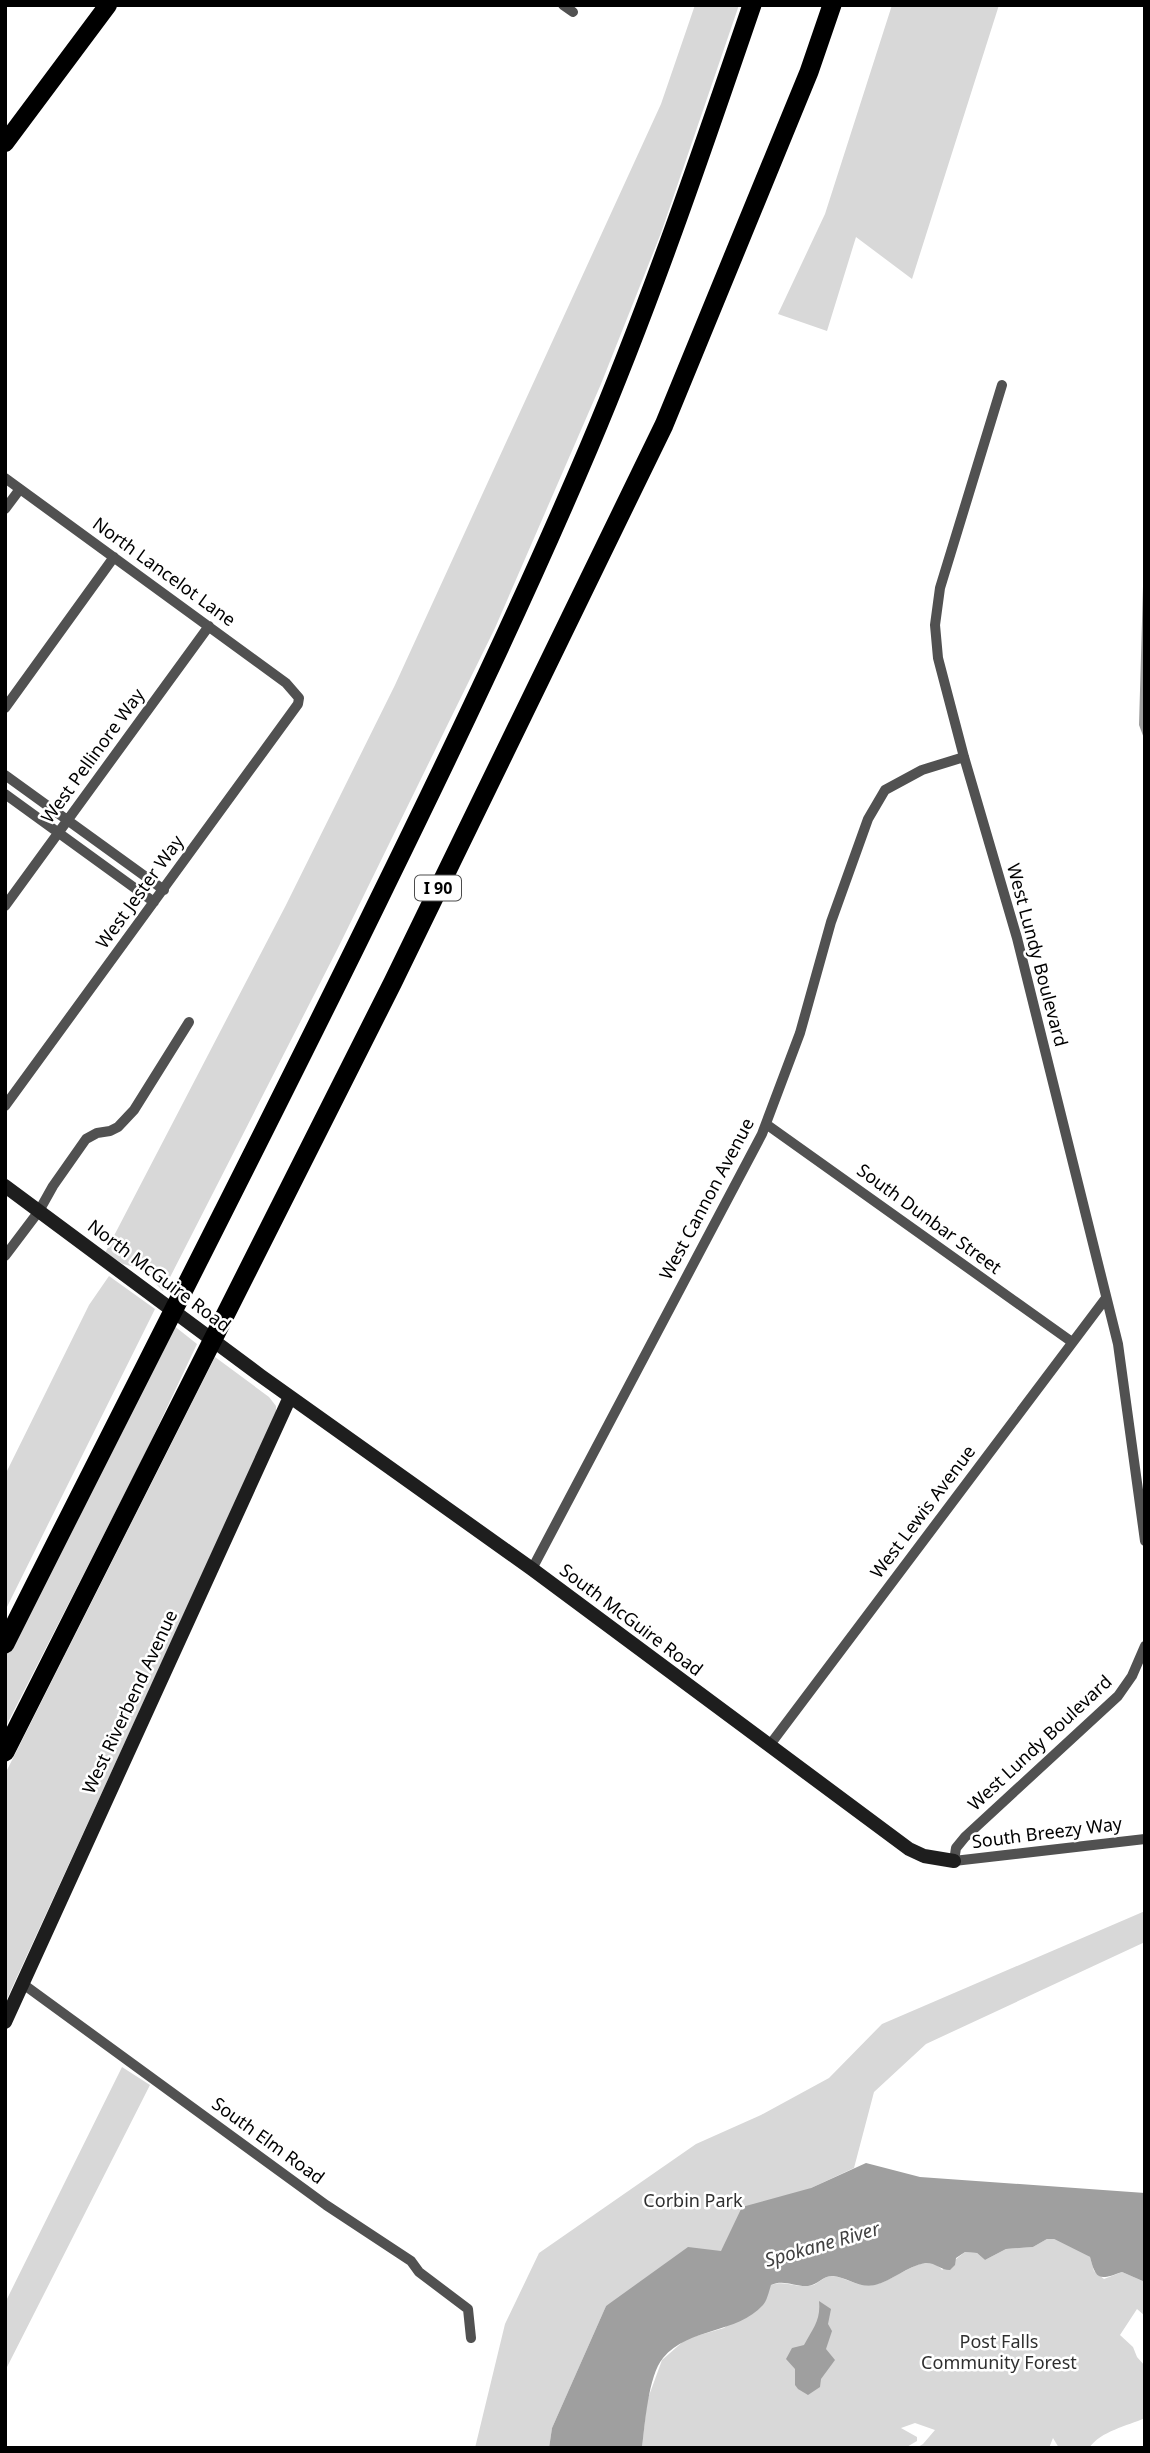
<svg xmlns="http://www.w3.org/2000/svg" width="1150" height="2453" viewBox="0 0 1150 2453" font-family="'Noto Sans',sans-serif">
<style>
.green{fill:#d8d8d8}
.water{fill:#9f9f9f}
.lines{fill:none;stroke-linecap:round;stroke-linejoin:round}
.street{stroke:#515151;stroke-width:10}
.secondary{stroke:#1e1e1e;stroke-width:14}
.primary{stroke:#000;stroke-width:18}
.highway{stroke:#000;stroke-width:19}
.labels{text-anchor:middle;stroke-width:5;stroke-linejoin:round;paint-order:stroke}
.shield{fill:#fff;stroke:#4c4c4c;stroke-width:2}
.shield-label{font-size:16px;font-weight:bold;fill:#000}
.street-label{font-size:18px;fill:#000;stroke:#fff}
.park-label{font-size:18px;fill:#2f2f2f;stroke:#fff}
.water-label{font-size:19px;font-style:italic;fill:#404040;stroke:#fff}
</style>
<rect width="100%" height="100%" fill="#fff"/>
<path class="green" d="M 695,5 L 739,5 L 661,233 L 601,384 L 495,628 L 339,946 L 163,1291 L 156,1284 L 162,1274 L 123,1264 L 105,1253 L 286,905 L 395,685 L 661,104 Z
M 892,5 L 999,5 L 912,279 L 856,237 L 827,331 L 778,314 L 825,214 Z
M 109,1276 L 155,1309 L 5,1611 L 5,1475 L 89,1305 Z
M 173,1325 L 197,1344 L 143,1458 L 5,1728 L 5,1655 Z
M 215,1357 L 269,1397 L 276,1406 L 276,1414 L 5,2003 L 5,1774 Z
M 1145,1911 L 1145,1942 L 926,2044 L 874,2092 L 854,2168 L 811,2188 L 721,2252 L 606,2306 L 552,2428 L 549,2448 L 475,2448 L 505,2324 L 539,2253 L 696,2144 L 761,2115 L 829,2078 L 882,2024 Z
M 122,2067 L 150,2085 L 5,2371 L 5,2303 Z
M 1047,2239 L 1054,2239 L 1090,2257 L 1094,2271 L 1104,2279 L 1122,2272 L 1145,2282 L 1145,2316 L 1137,2309 L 1120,2335 L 1133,2347 L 1137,2357 L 1145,2366 L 1145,2418 C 1127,2426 1101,2431 1089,2448 L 1059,2448 L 1053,2438 L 1049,2448 L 916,2448 L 923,2444 L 935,2430 L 915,2423 L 901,2428 L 917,2437 L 917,2441 L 905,2448 L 642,2448 L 647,2401 L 662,2360 L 686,2339 L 724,2328 L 771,2285 C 784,2280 794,2287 808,2286 C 818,2286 822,2276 832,2276 C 846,2277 858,2288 873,2285 C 890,2283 918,2258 934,2263 C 934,2263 942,2269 942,2270 L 965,2252 L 977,2253 L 985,2260 L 1006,2249 L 1033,2247 Z"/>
<path class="water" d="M 1145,517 L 1145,741 L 1139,725 Z
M 866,2163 L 920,2177 L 1145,2193 L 1145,2282 L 1122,2272 C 1100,2280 1096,2281 1090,2257 L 1054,2239 L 1047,2239 L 1033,2247 L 1006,2249 L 985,2260 L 977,2253 L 965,2252 L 956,2258 L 955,2265 L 950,2270 C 940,2270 935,2262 925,2263 C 907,2266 892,2281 875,2285 C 860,2289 847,2277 833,2276 C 823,2275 818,2285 808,2286 C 795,2287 784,2279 771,2285 C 769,2291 767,2301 763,2305 C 737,2334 689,2327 663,2358 C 648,2376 645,2425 642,2448 L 549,2448 L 552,2428 L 606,2306 L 688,2247 L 721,2251 L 742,2207 L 811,2188 Z
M 819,2301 L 831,2309 L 828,2324 L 832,2331 L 826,2349 L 835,2360 L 821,2379 L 820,2387 L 808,2395 L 798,2389 L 795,2385 L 795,2369 L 786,2359 L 792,2348 L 804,2345 C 813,2328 821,2320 819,2301 Z"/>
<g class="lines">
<path class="street" d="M 563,5 L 573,12
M 1002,385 L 940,588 L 935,625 L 938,658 L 964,757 L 1017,938 L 1118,1344 L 1145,1541
M 5,478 L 286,683 L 299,698 L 298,704 L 5,1106
M 5,509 L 20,489
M 5,708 L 114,557
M 5,775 L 164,890
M 5,794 L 154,902
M 5,906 L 209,626
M 766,1124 L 1072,1342
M 5,1256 L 39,1211 L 53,1186 L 86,1139 L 97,1133 L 110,1131 L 118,1127 L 134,1110 L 189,1022
M 532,1569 L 762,1134 L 800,1033 L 831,922 L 868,819 L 885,790 L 922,770 L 964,757
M 1145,1646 L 1132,1676 L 1118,1696 L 965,1837 L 956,1848 L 954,1861 L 1145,1839
M 769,1746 L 1106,1298
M 23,1984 L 326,2205 L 411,2261 L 419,2272 L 468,2309 L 471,2338"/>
<path class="secondary" d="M 5,1186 L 261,1376 L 532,1569 L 909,1849 L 924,1856 L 954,1861
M 5,2022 L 290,1397"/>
<path class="primary" d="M 5,143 L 108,5"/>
<path class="highway" d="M 5,1644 C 129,1396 257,1149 379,899 C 452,750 524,600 589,447 C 650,303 701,154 752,5
M 5,1752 L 393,982 L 664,425 L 809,72 L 832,5"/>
</g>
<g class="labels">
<rect class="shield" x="415" y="875.5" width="46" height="25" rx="5"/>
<g class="shield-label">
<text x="438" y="894">I 90</text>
</g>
<g class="street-label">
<text transform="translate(164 572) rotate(36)" y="6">North Lancelot Lane</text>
<text transform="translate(93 756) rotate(-54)" y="6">West Pellinore Way</text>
<text transform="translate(140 892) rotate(-54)" y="6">West Jester Way</text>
<text transform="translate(1037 955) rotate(75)" y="6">West Lundy Boulevard</text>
<text transform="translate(707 1199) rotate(-62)" y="6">West Cannon Avenue</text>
<text transform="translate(929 1219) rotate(36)" y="6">South Dunbar Street</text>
<text transform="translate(159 1276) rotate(37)" y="6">North McGuire Road</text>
<text transform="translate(923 1512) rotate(-53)" y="6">West Lewis Avenue</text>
<text transform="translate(631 1620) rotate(37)" y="6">South McGuire Road</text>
<text transform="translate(130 1702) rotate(-65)" y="6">West Riverbend Avenue</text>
<text transform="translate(1040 1743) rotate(-43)" y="6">West Lundy Boulevard</text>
<text transform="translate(1047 1833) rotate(-7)" y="6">South Breezy Way</text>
<text transform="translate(268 2141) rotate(36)" y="6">South Elm Road</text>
</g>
<g class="park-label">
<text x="693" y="2207">Corbin Park</text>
<text x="999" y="2348">Post Falls<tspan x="999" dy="21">Community Forest</tspan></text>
</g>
<g class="water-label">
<text transform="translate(822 2244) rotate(-16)" y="7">Spokane River</text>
</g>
</g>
<rect width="1150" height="2453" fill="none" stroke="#000000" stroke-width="14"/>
</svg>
